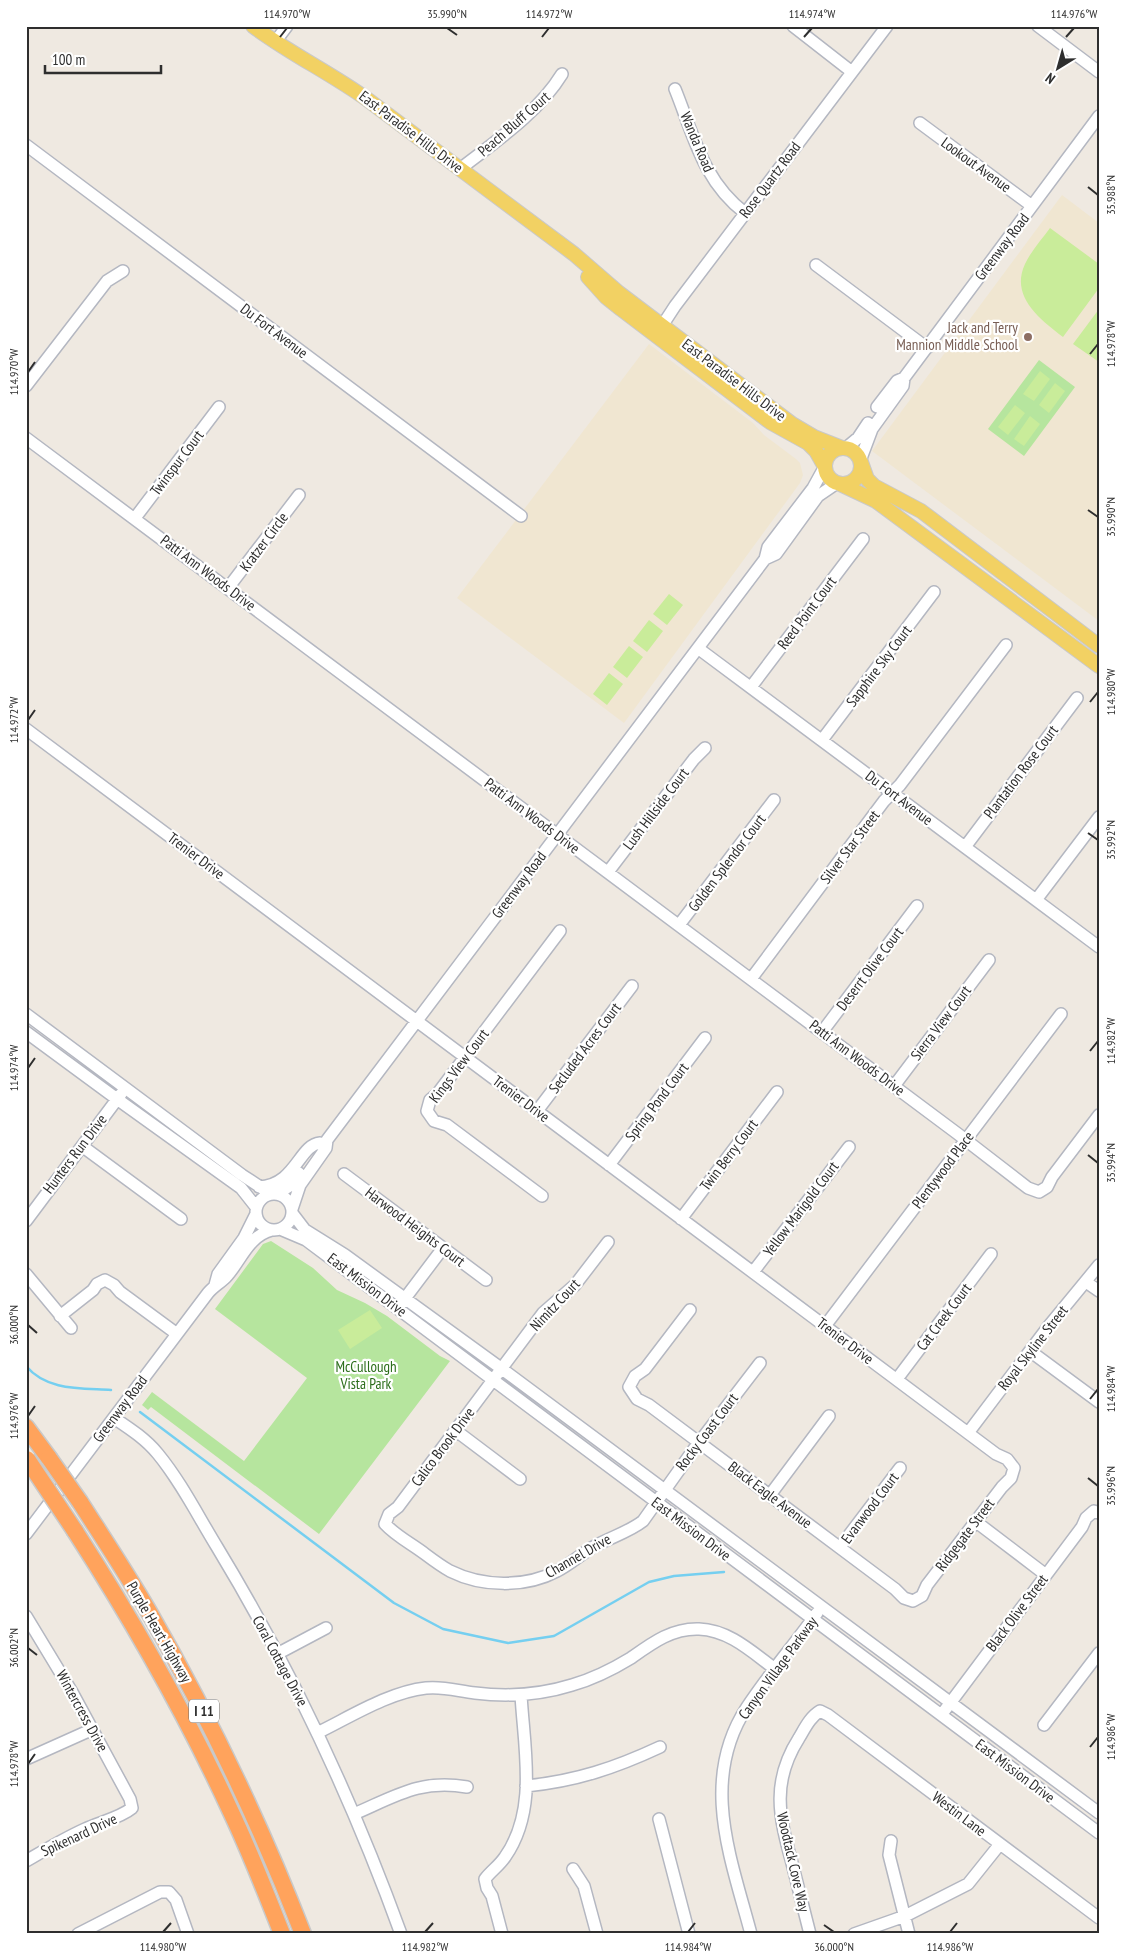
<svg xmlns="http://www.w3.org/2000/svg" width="1125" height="1960" viewBox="0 0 1125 1960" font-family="'PT Sans Narrow',sans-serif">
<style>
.education{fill:#f0e6d1}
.green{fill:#b6e59e}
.pitch{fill:#c9ec9a}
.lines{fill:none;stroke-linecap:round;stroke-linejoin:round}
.stream{stroke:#75cff0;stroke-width:2.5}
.minor-casing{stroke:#b4b7c1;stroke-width:14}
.major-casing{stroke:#c9c9c9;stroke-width:16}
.highway-casing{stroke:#c9c9c9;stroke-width:19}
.minor{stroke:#fff;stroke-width:11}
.major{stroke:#f2d163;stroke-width:14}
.highway{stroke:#ffa35c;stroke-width:16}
.highway-bridge-casing{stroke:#c9c9c9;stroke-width:19;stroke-linecap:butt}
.highway-bridge{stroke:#ffa35c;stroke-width:16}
.ticks{fill:none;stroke:#2e2e2e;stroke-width:2}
.education-dot{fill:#8d6e63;stroke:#fff;stroke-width:2}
.labels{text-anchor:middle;stroke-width:4.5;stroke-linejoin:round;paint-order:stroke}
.shield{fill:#fff;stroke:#6d6d6d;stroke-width:1}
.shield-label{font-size:14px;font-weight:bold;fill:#2e2e2e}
.street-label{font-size:15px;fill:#2e2e2e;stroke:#fff}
.education-label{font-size:15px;fill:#785e54;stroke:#fff;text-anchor:end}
.park-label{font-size:15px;fill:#2c6e1b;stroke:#fff}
.neatline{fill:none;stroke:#2e2e2e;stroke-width:2}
.ticks-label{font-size:12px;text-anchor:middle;fill:#2e2e2e}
</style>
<rect width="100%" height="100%" fill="#efe9e1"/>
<path class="education" d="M 1062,195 L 1099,223 L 1099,621 L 872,451 Z
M 649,344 L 753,423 L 764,435 L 796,459 L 800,463 L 803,475 L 800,483 L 624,723 L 457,598 Z"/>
<path class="green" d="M 1039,360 L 1075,387 L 1024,456 L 988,429 Z
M 271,1241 L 313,1268 L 337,1290 L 365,1303 L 387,1316 L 440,1356 L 450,1361 L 319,1534 L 151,1407 L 148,1410 L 142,1405 L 152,1392 L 244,1461 L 307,1378 L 215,1309 L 263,1244 Z"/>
<path class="pitch" d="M 1050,228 L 1099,264 L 1099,288 L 1063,337 C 1039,319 1010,296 1025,264 C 1031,251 1042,239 1050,228 Z
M 1099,309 L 1099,362 L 1073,344 Z
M 1040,371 L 1050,379 L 1034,401 L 1023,394 Z
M 1055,383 L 1065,391 L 1049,413 L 1039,405 Z
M 1015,405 L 1025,413 L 1008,435 L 998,427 Z
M 1030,416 L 1040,424 L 1024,446 L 1014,439 Z
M 669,594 L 683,605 L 667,625 L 653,614 Z
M 649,620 L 663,631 L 647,652 L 633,641 Z
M 629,646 L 643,657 L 627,678 L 613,667 Z
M 609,673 L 623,684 L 607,705 L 593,694 Z
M 370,1310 L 382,1328 L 350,1349 L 338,1330 Z"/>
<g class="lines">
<path class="stream" d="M 26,1366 C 47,1391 81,1388 111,1390
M 140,1412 L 394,1603 L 443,1629 L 508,1643 L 554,1636 L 649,1582 L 674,1576 L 724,1572"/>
<g class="minor-casing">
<path id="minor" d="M 793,26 L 852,72
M 1038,26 L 1099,72
M 275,42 L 287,26
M 675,89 C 694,136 703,181 745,213
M 920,123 L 1032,206
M 26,145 L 521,516
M 460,169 C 496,141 538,113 562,74
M 816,265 L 927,348
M 658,332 L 675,306 L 887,26
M 26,386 L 107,281 L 123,271
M 877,407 L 897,381 L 904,378
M 26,438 L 958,1134 L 1028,1188 L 1039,1192 L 1047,1187 L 1052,1177 L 1099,1115
M 846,448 L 858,438 L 868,423
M 860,461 L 872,429 L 903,386 L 904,378 L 1099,116
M 135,518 L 219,407
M 765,559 L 776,554 L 818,496 L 837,483
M 228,588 L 299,495
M 699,649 L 1099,947
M 751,687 L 863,539
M 26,729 L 996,1454 L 1007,1459 L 1014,1468 L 1011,1478 L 1002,1487 L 927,1585 L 922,1596 L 913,1601 L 904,1598 L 895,1589 L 649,1405 L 637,1399 L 629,1387 L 635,1376 L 645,1369 L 690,1310
M 822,740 L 934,592
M 965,847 L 1077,698
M 608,872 L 694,759 L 705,748
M 1036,900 L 1099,817
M 679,925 L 774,800
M 751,979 L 884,801 L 900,785 L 1006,645
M 26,1014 L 242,1175 L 271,1194
M 26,1032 L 117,1099 L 241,1188 L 256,1207
M 822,1032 L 917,906
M 894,1086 L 989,960
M 537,1111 L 632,986
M 82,1146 L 181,1219
M 609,1165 L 705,1038
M 344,1174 L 486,1280
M 259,1187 C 296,1185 299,1145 320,1143
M 277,1194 L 291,1185 L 299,1173
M256 1212a18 18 0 1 1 36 0a18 18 0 1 1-36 0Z
M 542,1196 L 447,1125 L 434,1121 L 427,1111 L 430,1100 L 438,1093 L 560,931
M 292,1209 L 300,1185 L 326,1148 L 327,1140 L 765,559 L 768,547 L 813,488 L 824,468
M 292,1213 L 305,1230 L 345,1255 L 502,1369 L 1099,1813
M 681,1219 L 777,1092
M 26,1221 L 121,1094
M 280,1229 L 306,1240 L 1099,1833
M 608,1242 L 575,1285 L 543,1313 L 398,1507 L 389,1514 L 385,1524 C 396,1536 412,1544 425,1554 C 433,1560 441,1566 450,1571 C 482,1587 525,1588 557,1571 C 571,1564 582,1553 595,1546 C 611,1537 629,1532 643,1521 L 694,1449 L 760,1363
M 753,1272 L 849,1147
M 26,1274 L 71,1328
M 1086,1282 L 1099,1291
M 215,1285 L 218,1274 L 244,1238 L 256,1214
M 400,1305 L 443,1248
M 60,1316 L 93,1290 L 97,1284 L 105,1280 L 114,1285 L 120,1292 L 177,1334
M 825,1326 L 1061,1014
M 1030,1351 L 1099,1402
M 897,1379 L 991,1254
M 114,1418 C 129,1428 146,1439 158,1454 C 181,1482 198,1516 217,1547 C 291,1669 352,1799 401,1934
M 455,1430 L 520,1479
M 968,1433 L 1048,1327 L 1099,1265
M 770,1495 L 829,1416
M 975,1521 L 1046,1575
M 26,1534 L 208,1293 C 213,1287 220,1283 226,1277 C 241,1261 248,1236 272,1230
M 840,1547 L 900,1468
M 26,1616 L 72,1692 L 130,1799 L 132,1808 C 120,1818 100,1822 85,1829 C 65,1838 45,1850 26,1861
M 277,1654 L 326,1628
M 945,1710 L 1082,1527 L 1086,1518 L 1094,1511 L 1099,1513
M 1044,1725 L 1099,1653
M 317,1733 C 350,1717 389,1692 426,1688 C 443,1686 458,1691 475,1693 C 508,1697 540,1695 572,1685 C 593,1679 613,1669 631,1658 C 652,1643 672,1628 699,1629 C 729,1630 752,1652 775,1669
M 26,1759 L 93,1729
M 526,1786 C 576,1781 615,1768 660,1747
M 354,1814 C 396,1796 420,1779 467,1787
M 659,1819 L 689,1934
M 891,1841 L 889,1855 L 909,1934
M 573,1869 L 584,1886 L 597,1934
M 78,1934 L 160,1892 L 169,1892 L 176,1900 L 188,1934
M 502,1934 L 492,1896 L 487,1888 L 485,1879 C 491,1871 499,1866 505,1857 C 538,1810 524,1749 521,1695
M 751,1934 C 731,1858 699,1780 747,1707 C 768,1675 794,1645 817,1613
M 810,1934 C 804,1910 798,1887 792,1863 C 779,1816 771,1782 799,1738 C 805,1728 810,1717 820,1711 L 828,1715 L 1099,1918
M 854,1934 L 905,1916 L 968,1884 L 1000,1844"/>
</g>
<g class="major-casing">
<path id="major" d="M 253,26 C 290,54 331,73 368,100 L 574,254 L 619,293 L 792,424 L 814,437 L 842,448
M 588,277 L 606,297 L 621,309 L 770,422 L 808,443 L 816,451 L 824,465
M825 466a18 18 0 1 1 36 0a18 18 0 1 1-36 0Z
M 861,462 L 867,479 L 874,486 L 921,511 L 1099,646
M 840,484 L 876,501 L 1099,666"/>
</g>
<g class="highway-casing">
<path id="highway" d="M 26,1427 L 49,1458
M 80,1502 C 103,1538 127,1574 149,1612 C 208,1715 260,1823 303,1934
M 75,1531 C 133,1621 186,1714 231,1812 C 250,1852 266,1893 282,1934"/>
</g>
<use href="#minor" class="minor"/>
<use href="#major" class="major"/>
<use href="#highway" class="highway"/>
<g class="highway-bridge-casing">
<path id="highway-bridge" d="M 49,1458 L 80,1502
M 27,1459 L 75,1531"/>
</g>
<use href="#highway-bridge" class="highway-bridge"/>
</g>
<path class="ticks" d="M 447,28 L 457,35M 280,37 L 287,28M 542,37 L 549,28M 804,37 L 812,28M 1066,37 L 1074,28M 1088,187 L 1098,195M 1090,354 L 1098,344M 28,372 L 35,362M 1088,510 L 1098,517M 1090,702 L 1098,692M 28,720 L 35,710M 1088,833 L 1098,840M 1090,1051 L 1098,1041M 28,1068 L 35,1058M 1088,1155 L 1098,1163M 28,1325 L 37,1333M 1090,1399 L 1098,1389M 28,1416 L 35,1406M 1088,1478 L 1098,1486M 28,1648 L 37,1655M 1090,1747 L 1098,1737M 28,1764 L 35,1754M 824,1925 L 834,1932M 163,1932 L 171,1923M 425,1932 L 433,1923M 688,1932 L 695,1923M 950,1932 L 957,1923"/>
<circle class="education-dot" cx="1028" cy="337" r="5"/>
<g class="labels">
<rect class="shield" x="189" y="1699.5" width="30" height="23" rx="4"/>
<g class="shield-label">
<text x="204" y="1716">I 11</text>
</g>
<g class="street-label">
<text transform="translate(514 124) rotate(-41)" y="5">Peach Bluff Court</text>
<text transform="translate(411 132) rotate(37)" y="5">East Paradise Hills Drive</text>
<text transform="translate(697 142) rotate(67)" y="5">Wanda Road</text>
<text transform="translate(976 165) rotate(36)" y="5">Lookout Avenue</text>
<text transform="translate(770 180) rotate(-53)" y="5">Rose Quartz Road</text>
<text transform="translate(1002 247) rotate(-53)" y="5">Greenway Road</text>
<text transform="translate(274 331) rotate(37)" y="5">Du Fort Avenue</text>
<text transform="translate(734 380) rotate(37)" y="5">East Paradise Hills Drive</text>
<text transform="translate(177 463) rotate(-53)" y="5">Twinspur Court</text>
<text transform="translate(264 542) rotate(-53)" y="5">Kratzer Circle</text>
<text transform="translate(208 573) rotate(37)" y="5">Patti Ann Woods Drive</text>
<text transform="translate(807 613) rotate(-53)" y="5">Reed Point Court</text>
<text transform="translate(879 666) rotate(-53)" y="5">Sapphire Sky Court</text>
<text transform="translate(1021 772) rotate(-53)" y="5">Plantation Rose Court</text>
<text transform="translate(899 798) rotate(37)" y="5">Du Fort Avenue</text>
<text transform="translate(656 809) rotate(-53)" y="5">Lush Hillside Court</text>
<text transform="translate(532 816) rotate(37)" y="5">Patti Ann Woods Drive</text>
<text transform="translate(850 847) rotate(-53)" y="5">Silver Star Street</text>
<text transform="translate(196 856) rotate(37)" y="5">Trenier Drive</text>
<text transform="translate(727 863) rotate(-53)" y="5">Golden Splendor Court</text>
<text transform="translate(519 885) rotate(-53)" y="5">Greenway Road</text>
<text transform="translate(870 969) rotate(-53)" y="5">Deserrt Olive Court</text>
<text transform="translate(941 1023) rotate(-53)" y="5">Sierra View Court</text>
<text transform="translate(585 1048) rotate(-53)" y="5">Secluded Acres Court</text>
<text transform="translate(857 1058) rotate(37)" y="5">Patti Ann Woods Drive</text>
<text transform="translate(459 1066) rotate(-53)" y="5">Kings View Court</text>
<text transform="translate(521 1099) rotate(37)" y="5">Trenier Drive</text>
<text transform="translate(657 1102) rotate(-53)" y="5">Spring Pond Court</text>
<text transform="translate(75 1154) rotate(-53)" y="5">Hunters Run Drive</text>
<text transform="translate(729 1155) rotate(-53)" y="5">Twin Berry Court</text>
<text transform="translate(943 1170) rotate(-53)" y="5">Plentywood Place</text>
<text transform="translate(801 1209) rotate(-53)" y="5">Yellow Marigold Court</text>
<text transform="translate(415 1227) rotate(37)" y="5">Harwood Heights Court</text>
<text transform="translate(367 1285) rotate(37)" y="5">East Mission Drive</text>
<text transform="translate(555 1305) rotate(-47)" y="5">Nimitz Court</text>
<text transform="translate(944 1317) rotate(-53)" y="5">Cat Creek Court</text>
<text transform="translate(845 1341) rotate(37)" y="5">Trenier Drive</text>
<text transform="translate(1033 1348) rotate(-52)" y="5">Royal Skyline Street</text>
<text transform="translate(120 1409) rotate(-53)" y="5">Greenway Road</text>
<text transform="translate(707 1432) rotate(-53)" y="5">Rocky Coast Court</text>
<text transform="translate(443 1447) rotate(-53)" y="5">Calico Brook Drive</text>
<text transform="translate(770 1495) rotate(37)" y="5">Black Eagle Avenue</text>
<text transform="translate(870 1508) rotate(-53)" y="5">Evanwood Court</text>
<text transform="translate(691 1529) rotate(37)" y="5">East Mission Drive</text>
<text transform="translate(965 1535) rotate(-53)" y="5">Ridgegate Street</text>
<text transform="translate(578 1556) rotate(-30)" y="5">Channel Drive</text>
<text transform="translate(1017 1613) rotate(-53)" y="5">Black Olive Street</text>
<text transform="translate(159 1632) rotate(60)" y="5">Purple Heart Highway</text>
<text transform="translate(280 1661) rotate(62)" y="5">Coral Cottage Drive</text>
<text transform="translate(778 1668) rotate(-54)" y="5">Canyon Village Parkway</text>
<text transform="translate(82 1711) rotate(61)" y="5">Wintercress Drive</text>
<text transform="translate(1015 1771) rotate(37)" y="5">East Mission Drive</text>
<text transform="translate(959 1814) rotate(37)" y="5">Westin Lane</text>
<text transform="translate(79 1835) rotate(-25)" y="5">Spikenard Drive</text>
<text transform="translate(793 1862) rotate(77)" y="5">Woodtack Cove Way</text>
</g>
<g class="education-label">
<text x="1018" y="333">Jack and Terry<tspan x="1018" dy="17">Mannion Middle School</tspan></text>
</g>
<g class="park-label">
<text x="366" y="1372">McCullough<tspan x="366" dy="17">Vista Park</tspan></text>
</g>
</g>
<rect width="1125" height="1960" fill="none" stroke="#ffffff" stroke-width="55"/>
<g transform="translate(1058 68) rotate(217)" stroke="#ffffff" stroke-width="4" paint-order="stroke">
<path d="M0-4L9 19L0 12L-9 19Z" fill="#2e2e2e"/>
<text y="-8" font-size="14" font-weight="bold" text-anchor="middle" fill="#2e2e2e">N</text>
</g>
<path d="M45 65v8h116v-8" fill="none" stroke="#2e2e2e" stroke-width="2.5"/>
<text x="52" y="65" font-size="15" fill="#2e2e2e" stroke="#ffffff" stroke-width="4" paint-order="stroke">100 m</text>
<rect x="28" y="28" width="1070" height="1904" class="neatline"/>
<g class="ticks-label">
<text x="287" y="18">114.970°W</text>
<text x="447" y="18">35.990°N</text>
<text x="549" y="18">114.972°W</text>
<text x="812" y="18">114.974°W</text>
<text x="1074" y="18">114.976°W</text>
<text transform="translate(1111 195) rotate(-90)" y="4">35.988°N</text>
<text transform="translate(1111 344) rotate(-90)" y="4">114.978°W</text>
<text transform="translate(14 372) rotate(-90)" y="4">114.970°W</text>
<text transform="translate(1111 517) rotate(-90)" y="4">35.990°N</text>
<text transform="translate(1111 692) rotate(-90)" y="4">114.980°W</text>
<text transform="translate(14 720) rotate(-90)" y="4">114.972°W</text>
<text transform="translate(1111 840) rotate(-90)" y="4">35.992°N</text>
<text transform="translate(1111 1041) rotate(-90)" y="4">114.982°W</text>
<text transform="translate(14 1068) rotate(-90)" y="4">114.974°W</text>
<text transform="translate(1111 1163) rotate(-90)" y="4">35.994°N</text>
<text transform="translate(14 1325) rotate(-90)" y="4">36.000°N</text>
<text transform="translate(1111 1389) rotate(-90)" y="4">114.984°W</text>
<text transform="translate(14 1416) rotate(-90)" y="4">114.976°W</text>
<text transform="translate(1111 1486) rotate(-90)" y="4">35.996°N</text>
<text transform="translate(14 1648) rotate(-90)" y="4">36.002°N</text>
<text transform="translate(1111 1737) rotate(-90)" y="4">114.986°W</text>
<text transform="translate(14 1764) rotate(-90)" y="4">114.978°W</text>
<text x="163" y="1951">114.980°W</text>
<text x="425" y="1951">114.982°W</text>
<text x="688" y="1951">114.984°W</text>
<text x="834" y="1951">36.000°N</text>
<text x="950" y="1951">114.986°W</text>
</g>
</svg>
